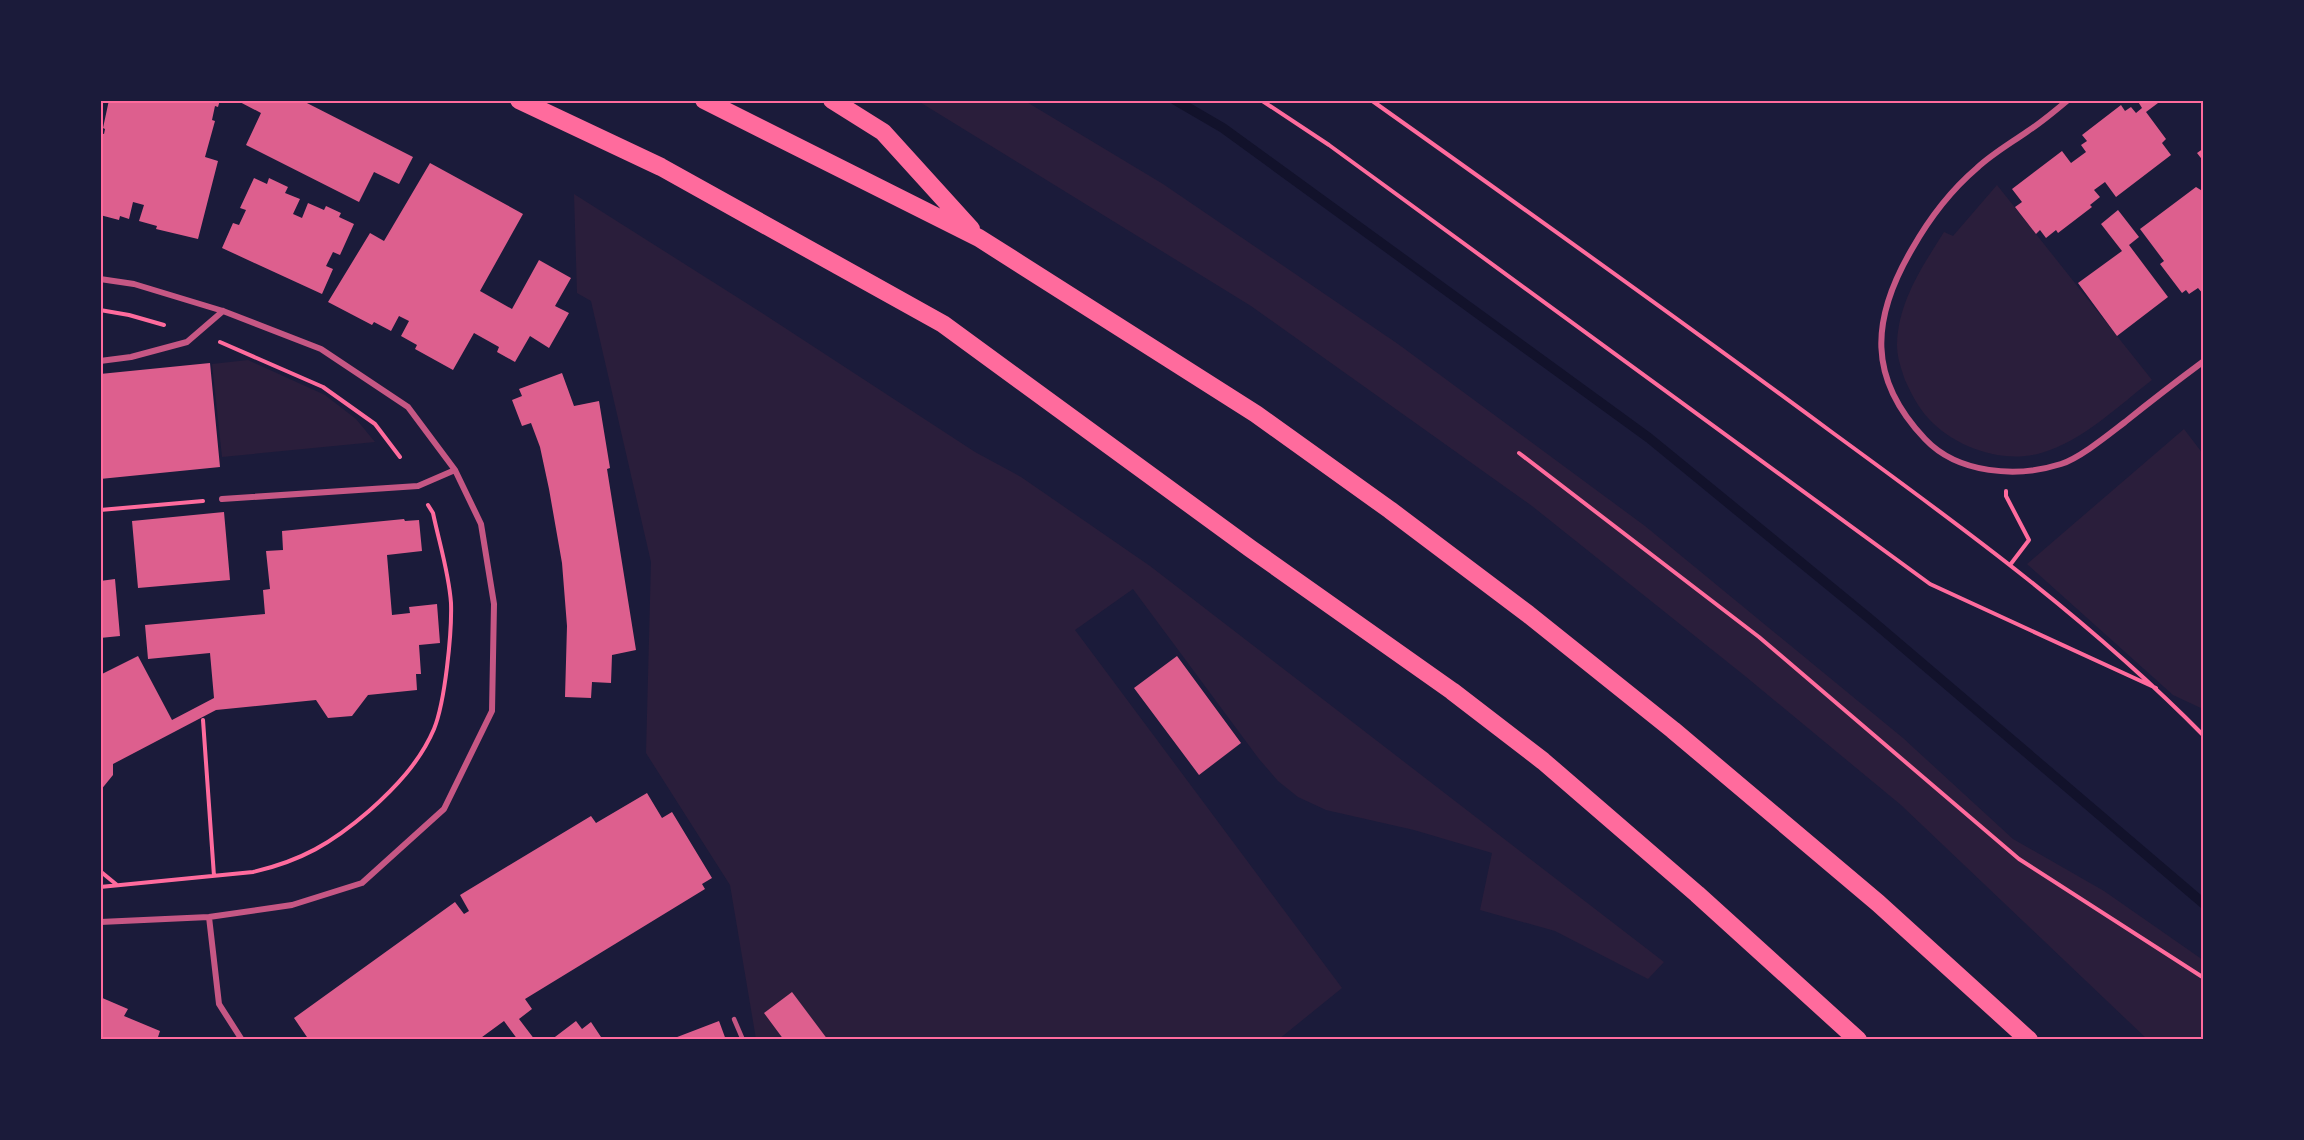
<svg xmlns="http://www.w3.org/2000/svg" width="2304" height="1140" viewBox="0 0 2304 1140" font-family="Commissioner,sans-serif">
<style>
.green{fill:#2a1e3b}
.lines{fill:none;stroke-linecap:round;stroke-linejoin:round}
.stream{stroke:#12122b;stroke-width:10}
.building{fill:#dd5f8e}
.path{stroke:#ff6b9d;stroke-width:4}
.service{stroke:#c65784;stroke-width:4.5}
.minor{stroke:#c65784;stroke-width:6}
.motorway{stroke:#ff6b9d;stroke-width:18}
.neatline{fill:none;stroke:#ff6b9d;stroke-width:2}
</style>
<rect width="100%" height="100%" fill="#1b1b3a"/>
<path class="green" d="M 918,101 L 1025,101 L 1163,184 L 1398,344 L 1645,526 L 1903,738 L 2013,839 L 2104,891 L 2203,960 L 2203,1039 L 2147,1039 L 1901,805 L 1745,676 L 1532,506 L 1251,306 Z
M 1997,185 L 2152,380 C 2118,406 2083,441 2041,453 C 2003,464 1956,448 1929,419 C 1919,409 1911,393 1905,380 C 1901,368 1897,357 1897,345 C 1898,302 1922,267 1944,232 L 1953,236 Z
M 574,194 L 762,313 L 975,452 L 1021,477 L 1150,566 L 1664,962 L 1648,979 L 1555,931 L 1480,910 L 1492,853 L 1414,830 L 1326,810 L 1298,797 L 1278,781 L 1259,759 L 1133,589 L 1075,630 L 1342,988 L 1279,1039 L 756,1039 L 730,885 L 646,753 L 651,562 L 591,301 L 577,293 Z
M 248,360 L 325,395 L 356,419 L 375,442 L 222,457 L 212,364 Z
M 2184,429 L 2203,454 L 2203,709 L 2173,695 L 2027,564 Z"/>
<g class="lines">
<path class="stream" d="M 1175,100 L 1223,128 L 1649,438 L 1870,619 L 2204,904"/>
</g>
<path class="building" d="M 109,100 L 220,100 L 218,107 L 215,106 L 212,120 L 215,121 L 205,157 L 218,161 L 198,239 L 156,229 L 157,226 L 139,221 L 144,205 L 133,202 L 129,219 L 120,216 L 119,220 L 100,215 L 100,133 L 104,134 L 105,129 L 103,128 Z
M 236,100 L 301,100 L 413,157 L 399,184 L 374,172 L 359,202 L 246,145 L 261,113 Z
M 2137,100 L 2162,100 L 2146,112 L 2166,139 L 2162,143 L 2171,155 L 2116,197 L 2105,182 L 2094,190 L 2100,197 L 2090,205 L 2092,207 L 2058,233 L 2056,230 L 2046,238 L 2040,230 L 2036,234 L 2015,207 L 2022,202 L 2012,189 L 2062,151 L 2071,163 L 2086,152 L 2081,145 L 2087,141 L 2082,135 L 2121,105 L 2125,111 L 2131,107 L 2136,113 L 2142,108 Z
M 2204,148 L 2204,162 L 2197,153 Z
M 430,163 L 523,214 L 480,291 L 512,309 L 539,260 L 571,278 L 555,306 L 569,313 L 549,348 L 530,336 L 515,362 L 497,352 L 499,347 L 474,333 L 453,370 L 415,349 L 417,345 L 401,336 L 409,321 L 399,316 L 391,331 L 374,322 L 372,325 L 328,302 L 370,233 L 384,241 Z
M 254,178 L 267,184 L 269,178 L 288,187 L 285,193 L 300,199 L 293,214 L 302,218 L 308,203 L 324,210 L 326,206 L 341,213 L 339,217 L 354,224 L 340,255 L 333,252 L 326,266 L 333,269 L 322,294 L 222,248 L 233,223 L 239,225 L 246,210 L 240,208 Z
M 2196,187 L 2204,192 L 2204,295 L 2198,288 L 2189,294 L 2186,290 L 2182,293 L 2160,264 L 2164,261 L 2140,229 Z
M 2118,210 L 2139,237 L 2129,245 L 2168,297 L 2117,336 L 2078,283 L 2122,251 L 2101,224 Z
M 210,363 L 220,467 L 100,479 L 100,374 Z
M 562,373 L 574,406 L 599,401 L 610,468 L 607,469 L 636,650 L 612,655 L 611,683 L 592,682 L 591,698 L 565,697 L 567,626 L 562,563 L 549,489 L 540,447 L 531,423 L 522,426 L 512,400 L 522,396 L 519,389 Z
M 224,512 L 230,580 L 138,588 L 132,521 Z
M 404,519 L 405,521 L 419,520 L 422,551 L 387,555 L 392,615 L 410,613 L 409,607 L 437,604 L 440,643 L 419,645 L 421,674 L 416,674 L 417,690 L 368,695 L 352,716 L 328,718 L 316,700 L 216,710 L 113,764 L 113,775 L 100,791 L 100,675 L 138,656 L 172,720 L 214,698 L 210,653 L 148,659 L 145,625 L 265,614 L 263,590 L 270,589 L 266,551 L 283,550 L 282,531 Z
M 115,579 L 120,636 L 100,638 L 100,581 Z
M 1177,656 L 1241,743 L 1199,775 L 1134,688 Z
M 647,793 L 662,818 L 672,812 L 712,878 L 702,884 L 705,889 L 525,999 L 532,1009 L 519,1019 L 535,1040 L 518,1040 L 504,1021 L 478,1040 L 309,1040 L 294,1018 L 455,902 L 464,914 L 469,911 L 460,895 L 591,816 L 596,823 Z
M 792,992 L 828,1040 L 784,1040 L 764,1013 Z
M 100,997 L 128,1009 L 124,1016 L 160,1031 L 157,1040 L 100,1040 Z
M 576,1021 L 582,1029 L 591,1022 L 603,1040 L 551,1040 Z
M 719,1021 L 726,1040 L 672,1040 L 672,1039 Z"/>
<g class="lines">
<path class="path" d="M 1261,100 L 1329,145 L 1930,584 L 2156,688
M 1371,100 C 1526,210 1680,320 1833,433 C 1962,527 2092,622 2204,736
M 100,310 L 129,315 L 164,325
M 220,342 L 323,387 L 375,424 L 400,457
M 1519,453 L 1759,637 L 2019,859 L 2204,978
M 2006,491 L 2006,496 L 2029,540 L 2010,565
M 100,510 L 203,501
M 203,720 L 214,876
M 100,871 L 117,885
M 100,887 L 253,872 C 301,861 332,843 369,811 C 395,788 420,762 434,729 C 445,702 452,633 451,603 C 449,573 439,542 433,513 L 428,505"/>
<path class="service" d="M 734,1019 L 743,1040"/>
<path class="minor" d="M 2068,100 C 2055,111 2042,122 2028,131 C 2011,143 1992,154 1977,168 C 1950,191 1929,219 1912,249 C 1871,319 1867,378 1925,439 C 1958,474 2017,478 2061,464 C 2080,458 2108,435 2125,422 C 2151,401 2177,381 2204,361
M 100,279 L 134,284 L 223,311 L 321,349 L 408,407 L 455,470 L 481,524 L 494,604 L 492,711 L 444,809 L 362,883 L 292,905 L 209,917 L 100,922
M 100,361 L 131,357 L 187,342 L 223,311
M 222,499 L 418,486 L 455,470
M 209,917 L 219,1004 L 242,1040"/>
<path class="motorway" d="M 519,100 L 661,167 L 943,324 L 1251,549 L 1452,691 L 1543,761 L 1697,894 L 1858,1040
M 704,100 L 979,238 L 1256,414 L 1390,510 L 1528,614 L 1673,730 L 1878,903 L 2029,1040
M 832,100 L 883,132 L 971,229"/>
</g>
<rect width="2304" height="1140" fill="none" stroke="#1b1b3a" stroke-width="204"/>
<rect x="102" y="102" width="2100" height="936" class="neatline"/>
</svg>
